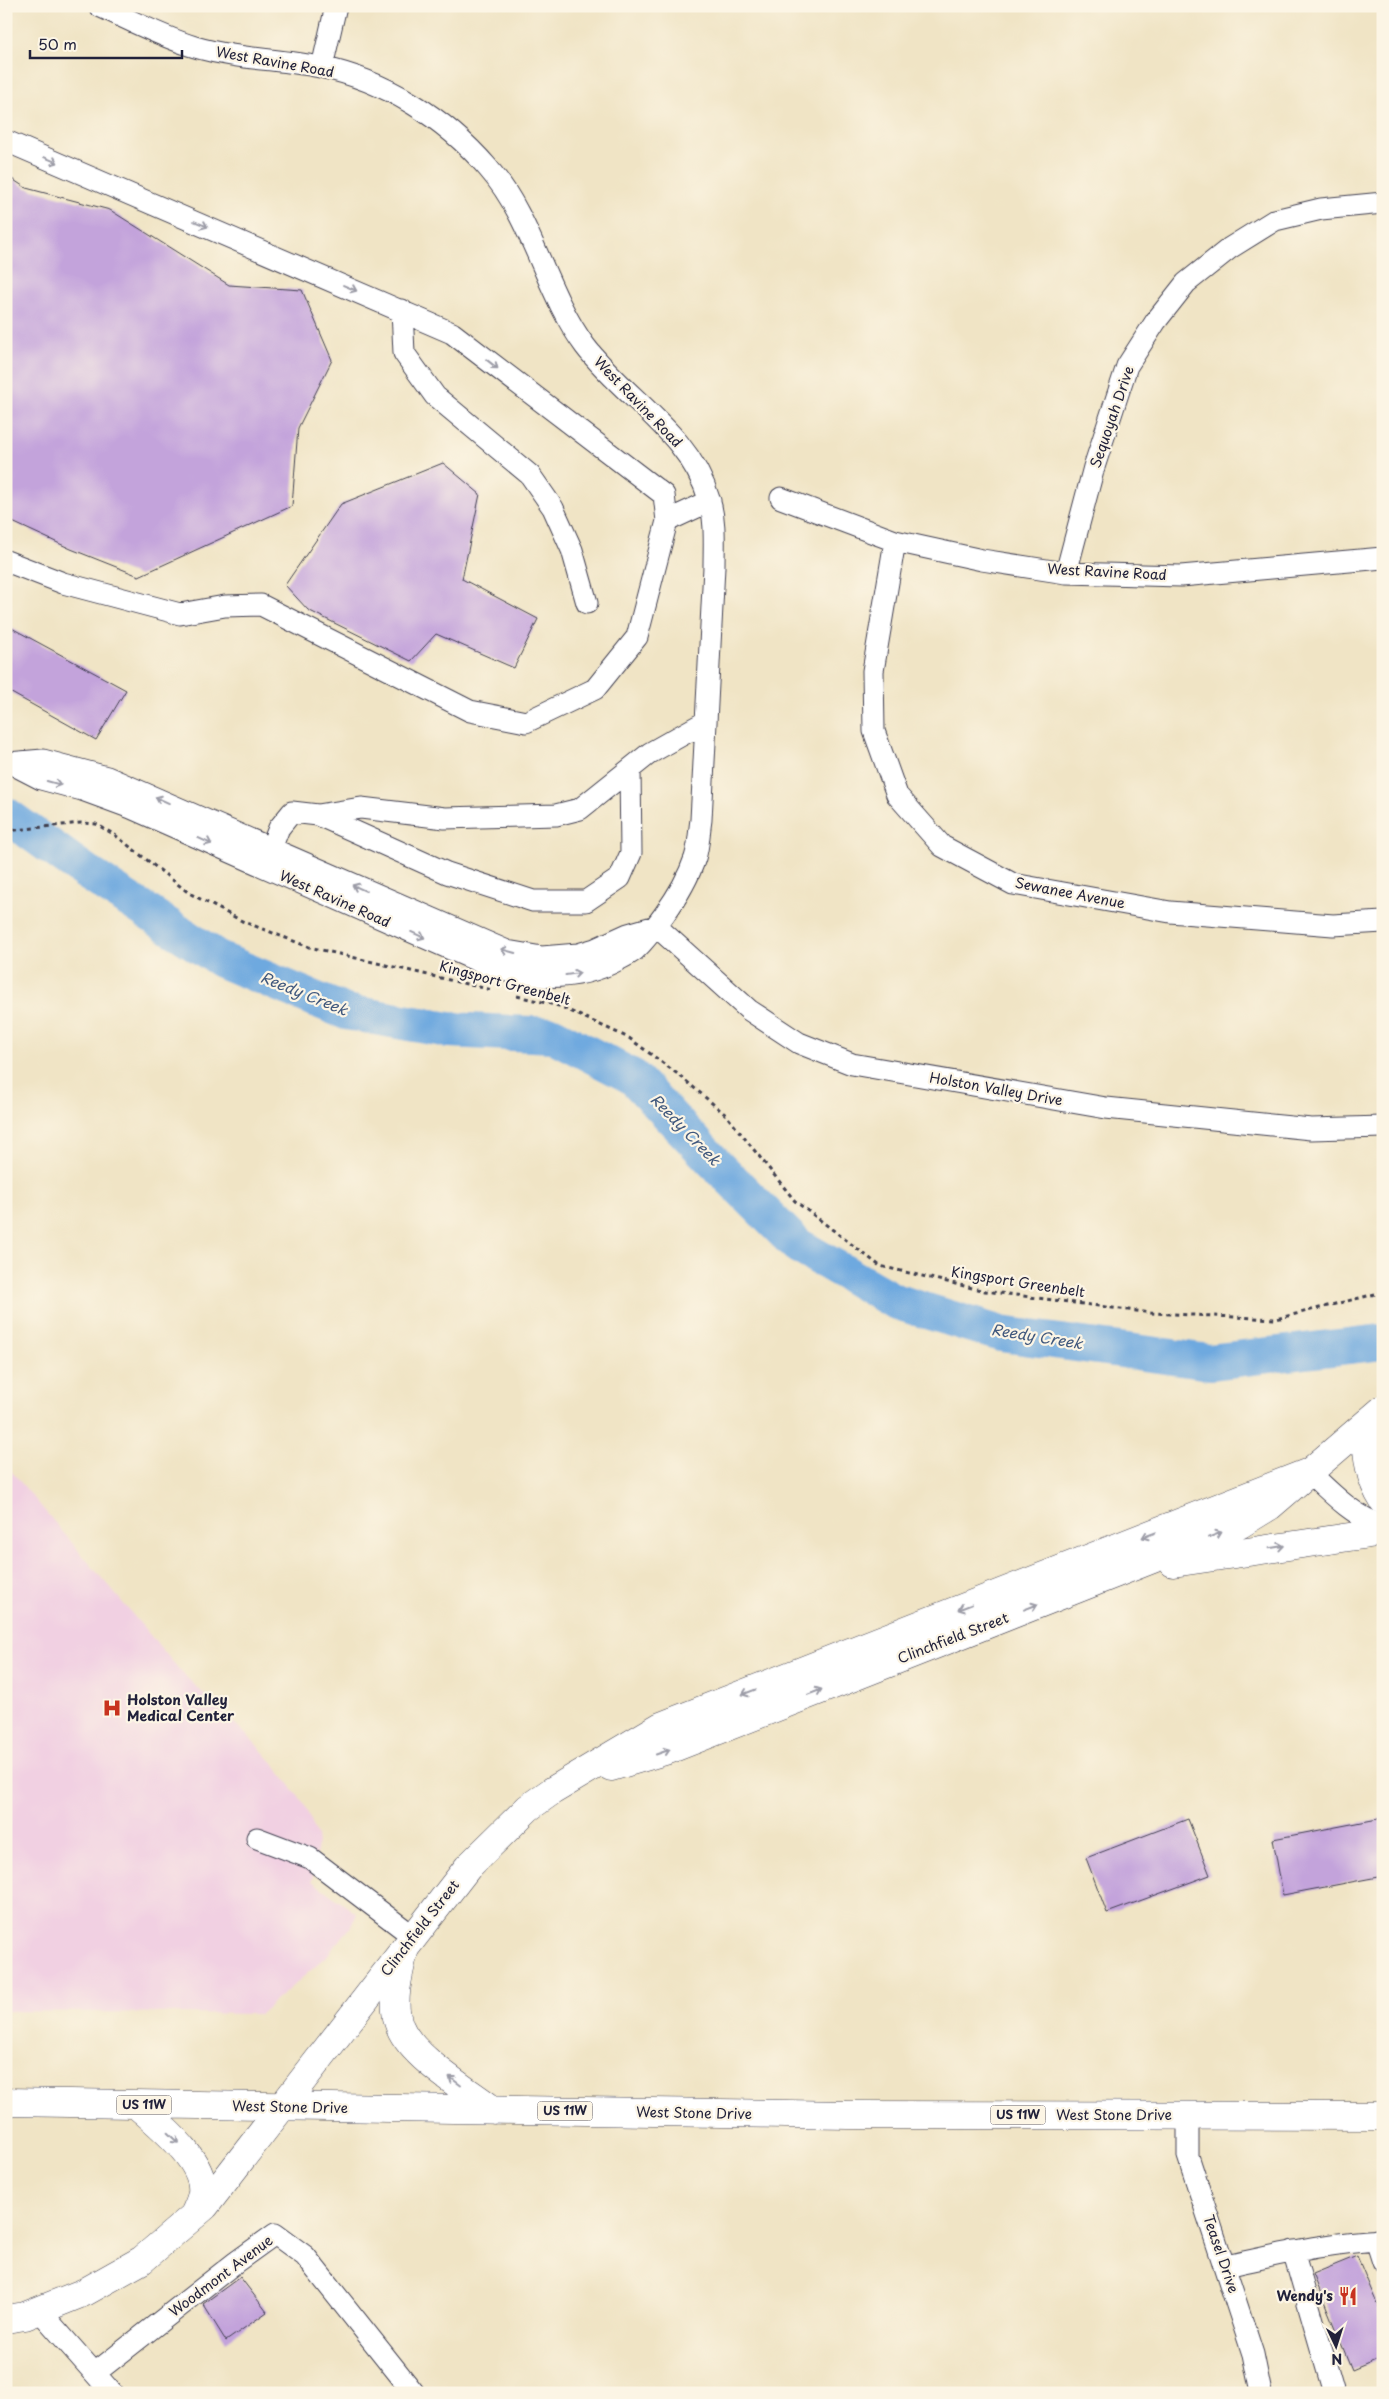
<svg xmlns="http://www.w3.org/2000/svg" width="1389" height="2399" viewBox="0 0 1389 2399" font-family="'Playpen Sans',sans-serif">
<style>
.built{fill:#f1d0e2}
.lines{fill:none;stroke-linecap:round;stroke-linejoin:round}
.river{stroke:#6ea9df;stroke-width:36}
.building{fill:#c3a3db}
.minor-casing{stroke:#413f50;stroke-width:23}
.major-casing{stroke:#413f50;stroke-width:29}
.highway-casing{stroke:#413f50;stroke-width:29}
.path{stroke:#413f50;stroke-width:3;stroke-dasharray:4 4;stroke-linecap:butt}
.minor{stroke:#fff;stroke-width:21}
.major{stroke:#fff;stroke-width:28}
.highway{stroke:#fff;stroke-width:28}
.oneway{stroke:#9c9ca7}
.labels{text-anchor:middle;stroke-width:4.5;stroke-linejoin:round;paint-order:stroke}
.shield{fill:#fcf5e5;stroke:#63616e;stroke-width:1}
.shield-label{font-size:12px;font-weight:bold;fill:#22223b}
.street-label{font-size:14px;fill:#22223b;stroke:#fcf5e5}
.poi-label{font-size:14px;font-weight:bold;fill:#22223b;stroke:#fcf5e5;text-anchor:start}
.water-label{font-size:15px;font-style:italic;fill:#40587d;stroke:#fcf5e5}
</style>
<rect width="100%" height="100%" fill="#fcf5e5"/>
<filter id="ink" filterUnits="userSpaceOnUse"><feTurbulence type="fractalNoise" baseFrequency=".02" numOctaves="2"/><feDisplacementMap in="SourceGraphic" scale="10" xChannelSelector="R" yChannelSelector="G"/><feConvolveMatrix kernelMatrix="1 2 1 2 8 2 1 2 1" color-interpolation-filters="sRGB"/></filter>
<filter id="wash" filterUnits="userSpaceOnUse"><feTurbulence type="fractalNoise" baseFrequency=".0096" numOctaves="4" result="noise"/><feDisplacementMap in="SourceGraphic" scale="20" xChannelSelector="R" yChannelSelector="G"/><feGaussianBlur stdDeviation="1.12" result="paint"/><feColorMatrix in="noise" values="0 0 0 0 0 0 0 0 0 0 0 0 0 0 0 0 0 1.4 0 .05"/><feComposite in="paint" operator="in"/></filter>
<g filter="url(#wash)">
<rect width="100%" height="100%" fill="#f0e4c5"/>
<path class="built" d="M 6,1465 L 183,1674 L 254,1742 L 275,1765 L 304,1804 L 317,1836 L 318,1844 L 312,1881 L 357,1914 L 350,1928 L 324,1959 L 260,2014 L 6,2011 Z"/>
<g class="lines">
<path class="river" d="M 6,815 L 86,872 L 221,960 L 346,1012 L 449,1030 L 553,1035 L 633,1077 L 711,1159 L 797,1245 L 894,1301 L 1001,1334 L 1210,1362 L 1383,1342"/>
</g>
<g id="blocks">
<path class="building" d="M 6,175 L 26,188 L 110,210 L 229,285 L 302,290 L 332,360 L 298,428 L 292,506 L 139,576 L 71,549 L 6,519 Z
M 443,463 L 480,494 L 462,579 L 538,619 L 514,668 L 436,634 L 411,661 L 308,610 L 285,585 L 341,504 Z
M 6,625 L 126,690 L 96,740 L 6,690 Z
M 1383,1818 L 1383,1876 L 1283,1895 L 1273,1839 Z
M 1188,1819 L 1210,1875 L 1107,1913 L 1086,1858 Z
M 1357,2256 L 1383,2318 L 1383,2357 L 1352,2370 L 1313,2274 Z
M 240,2277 L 267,2312 L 226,2341 L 203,2304 Z"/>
</g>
</g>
<g filter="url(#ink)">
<use href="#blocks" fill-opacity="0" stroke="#413f50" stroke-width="1"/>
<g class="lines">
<g class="minor-casing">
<path id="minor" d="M 322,67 L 336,6
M 6,141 L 452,333 L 664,495 L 667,521
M 402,310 L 404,353 L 435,396 L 530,475 L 553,508 L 572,550 L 587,603
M 781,498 L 895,541 L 982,560 L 1066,573 L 1181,576 L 1383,558
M 895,541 L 873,671 L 874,731 L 897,795 L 942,846 L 1013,884 L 1170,912 L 1333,925 L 1383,922
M 6,561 L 63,583 L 180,614 L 225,606 L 261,605 L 470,711 L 526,722 L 595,689 L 637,637 L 667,521 L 710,501
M 1066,573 L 1094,467 L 1127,366 L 1156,321 L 1186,283 L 1230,248 L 1275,220 L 1321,209 L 1383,203
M 8,763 L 43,760 L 107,777 L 507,951 L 542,957 L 578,954 L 595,949 L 628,934 L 656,926
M 10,763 L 41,779 L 82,790 L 131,808 L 482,963 C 525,980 576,983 618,960 C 624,957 630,954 635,950 C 646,940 655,927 664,915 C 677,897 688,879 695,858 C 699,846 699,832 701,820 L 714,567 C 714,545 716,520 709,499 C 689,432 626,400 585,346 C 545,292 533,219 488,168 C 445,118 385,80 320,67 C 279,59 236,59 195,47 C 162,37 130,20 99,6
M 318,815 L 447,873 L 533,901 L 586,901 L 620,878 L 631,853 L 630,769
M 266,861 L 279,828 L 292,812 L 318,815 L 361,808 L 445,818 L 556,815 L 580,809 L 650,753 L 705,722
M 656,926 L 749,1010 L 799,1043 L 852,1064 L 1106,1108 L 1311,1129 L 1383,1127
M 1309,1472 C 1331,1493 1353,1516 1383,1526
M 257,1838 L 310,1858 L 414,1937
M 1188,2115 L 1188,2156 L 1253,2354 L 1261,2393
M 1376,2240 L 1383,2262
M 1293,2251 L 1334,2393
M 1225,2266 C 1278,2255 1329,2242 1383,2240
M 39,2310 L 112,2393
M 95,2373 L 236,2262 L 275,2234 L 305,2256 L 414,2393"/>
</g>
<g class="major-casing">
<path id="major" d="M 1365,1426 C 1367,1454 1368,1477 1383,1500
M 1173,1563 L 1383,1532
M 611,1767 L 671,1749 L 1239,1525 L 1270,1506 L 1383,1409
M 6,2319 L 25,2316 L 85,2292 L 142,2260 L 205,2206 L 468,1867 L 528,1808 L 552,1791 L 661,1726 L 1309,1472"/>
</g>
<g class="highway-casing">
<path id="highway" d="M 405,1948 C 399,1972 390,2004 400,2027 C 412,2057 467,2090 493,2110
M 6,2102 L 848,2115 L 1383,2116
M 137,2105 C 158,2124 206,2161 202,2193 C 201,2200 197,2208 194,2215"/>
</g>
<path class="path" d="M 6,831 L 81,823 L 96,824 L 115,835 L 189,893 L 242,921 L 309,947 L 492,990
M 517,996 L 559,1006 L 629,1038 L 679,1075 L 726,1115 L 795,1201 L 880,1266 L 985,1291 L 1151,1313 L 1276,1319 L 1383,1292"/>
<use href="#minor" class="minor"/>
<use href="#major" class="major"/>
<use href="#highway" class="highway"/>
</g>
<defs><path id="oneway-shaft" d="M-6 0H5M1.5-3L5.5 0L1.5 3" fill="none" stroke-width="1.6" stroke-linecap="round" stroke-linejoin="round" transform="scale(1.25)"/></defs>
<g class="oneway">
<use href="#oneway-shaft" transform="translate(51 160) rotate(23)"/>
<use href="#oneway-shaft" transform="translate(201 224) rotate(23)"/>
<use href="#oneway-shaft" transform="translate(350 288) rotate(23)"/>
<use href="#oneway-shaft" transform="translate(492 364) rotate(38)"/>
<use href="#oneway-shaft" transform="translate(54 783) rotate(15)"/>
<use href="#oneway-shaft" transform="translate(162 800) rotate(-156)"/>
<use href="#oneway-shaft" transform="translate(205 841) rotate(24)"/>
<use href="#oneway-shaft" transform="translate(359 888) rotate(-156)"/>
<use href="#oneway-shaft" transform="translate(418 935) rotate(24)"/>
<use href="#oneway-shaft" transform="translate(508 951) rotate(-165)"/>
<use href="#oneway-shaft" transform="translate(573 974) rotate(-8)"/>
<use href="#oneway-shaft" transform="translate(1149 1535) rotate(159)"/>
<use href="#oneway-shaft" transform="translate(1215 1535) rotate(-21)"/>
<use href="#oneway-shaft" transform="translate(1277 1547) rotate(-9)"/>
<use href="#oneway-shaft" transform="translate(965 1607) rotate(159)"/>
<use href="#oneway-shaft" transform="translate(1031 1607) rotate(-21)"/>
<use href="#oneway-shaft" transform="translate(749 1692) rotate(159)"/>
<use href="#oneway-shaft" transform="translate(815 1692) rotate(-21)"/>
<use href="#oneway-shaft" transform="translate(663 1752) rotate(-19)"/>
<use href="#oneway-shaft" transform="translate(455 2081) rotate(-143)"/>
<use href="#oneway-shaft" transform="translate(173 2138) rotate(44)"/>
</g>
</g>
<defs>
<g id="hospital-bare" transform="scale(1.5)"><path d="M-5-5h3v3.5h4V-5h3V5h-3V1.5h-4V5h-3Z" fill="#c8321e" stroke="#fcf5e5" stroke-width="2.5" paint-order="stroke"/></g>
<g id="restaurant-bare" transform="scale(1.5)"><path d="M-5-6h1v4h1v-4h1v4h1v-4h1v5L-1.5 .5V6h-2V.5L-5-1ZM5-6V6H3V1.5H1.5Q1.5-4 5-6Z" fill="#c8321e" stroke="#fcf5e5" stroke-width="2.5" paint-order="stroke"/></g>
</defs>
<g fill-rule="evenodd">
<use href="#hospital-bare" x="112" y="1708"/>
<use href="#restaurant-bare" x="1348" y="2296"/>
</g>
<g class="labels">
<g class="shield">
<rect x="116.5" y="2095.5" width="55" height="19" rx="4"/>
<rect x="537.5" y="2101.5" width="55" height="19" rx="4"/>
<rect x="990.5" y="2105.5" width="55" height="19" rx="4"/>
</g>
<g class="shield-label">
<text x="144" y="2109">US 11W</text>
<text x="565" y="2115">US 11W</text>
<text x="1018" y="2119">US 11W</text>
</g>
<g class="street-label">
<text transform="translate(275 62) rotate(10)" y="5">West Ravine Road</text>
<text transform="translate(638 402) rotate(46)" y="5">West Ravine Road</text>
<text transform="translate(1112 417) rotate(-71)" y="5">Sequoyah Drive</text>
<text transform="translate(1107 572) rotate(3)" y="5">West Ravine Road</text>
<text transform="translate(1070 893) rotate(11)" y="5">Sewanee Avenue</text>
<text transform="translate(335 899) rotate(24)" y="5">West Ravine Road</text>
<text transform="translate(505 983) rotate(15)" y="5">Kingsport Greenbelt</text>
<text transform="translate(996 1089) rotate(10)" y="5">Holston Valley Drive</text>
<text transform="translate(1018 1282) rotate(9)" y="5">Kingsport Greenbelt</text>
<text transform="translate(953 1638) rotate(-21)" y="5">Clinchfield Street</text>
<text transform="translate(420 1928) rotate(-52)" y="5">Clinchfield Street</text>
<text transform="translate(290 2107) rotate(1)" y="5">West Stone Drive</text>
<text transform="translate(694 2113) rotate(1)" y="5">West Stone Drive</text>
<text x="1114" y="2120">West Stone Drive</text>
<text transform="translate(1221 2254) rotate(71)" y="5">Teasel Drive</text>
<text transform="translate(221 2276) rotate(-37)" y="5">Woodmont Avenue</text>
</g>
<g class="poi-label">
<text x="127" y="1705">Holston Valley<tspan x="127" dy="16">Medical Center</tspan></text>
<text x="1333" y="2301" text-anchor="end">Wendy's</text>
</g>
<g class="water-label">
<text transform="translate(304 994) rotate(22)" y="5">Reedy Creek</text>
<text transform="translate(685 1130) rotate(46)" y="5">Reedy Creek</text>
<text transform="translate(1037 1337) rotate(9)" y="5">Reedy Creek</text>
</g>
</g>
<rect width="1389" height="2399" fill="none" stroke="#fcf5e5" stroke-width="25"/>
<g transform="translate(1336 2346) rotate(176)" stroke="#fcf5e5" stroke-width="4" paint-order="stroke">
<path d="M0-4L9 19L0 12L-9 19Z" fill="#22223b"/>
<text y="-8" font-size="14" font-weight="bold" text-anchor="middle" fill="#22223b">N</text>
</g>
<path d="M30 50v8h152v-8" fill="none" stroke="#22223b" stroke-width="2.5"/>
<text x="38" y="50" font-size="15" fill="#22223b" stroke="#fcf5e5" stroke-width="4" paint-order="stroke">50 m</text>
</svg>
